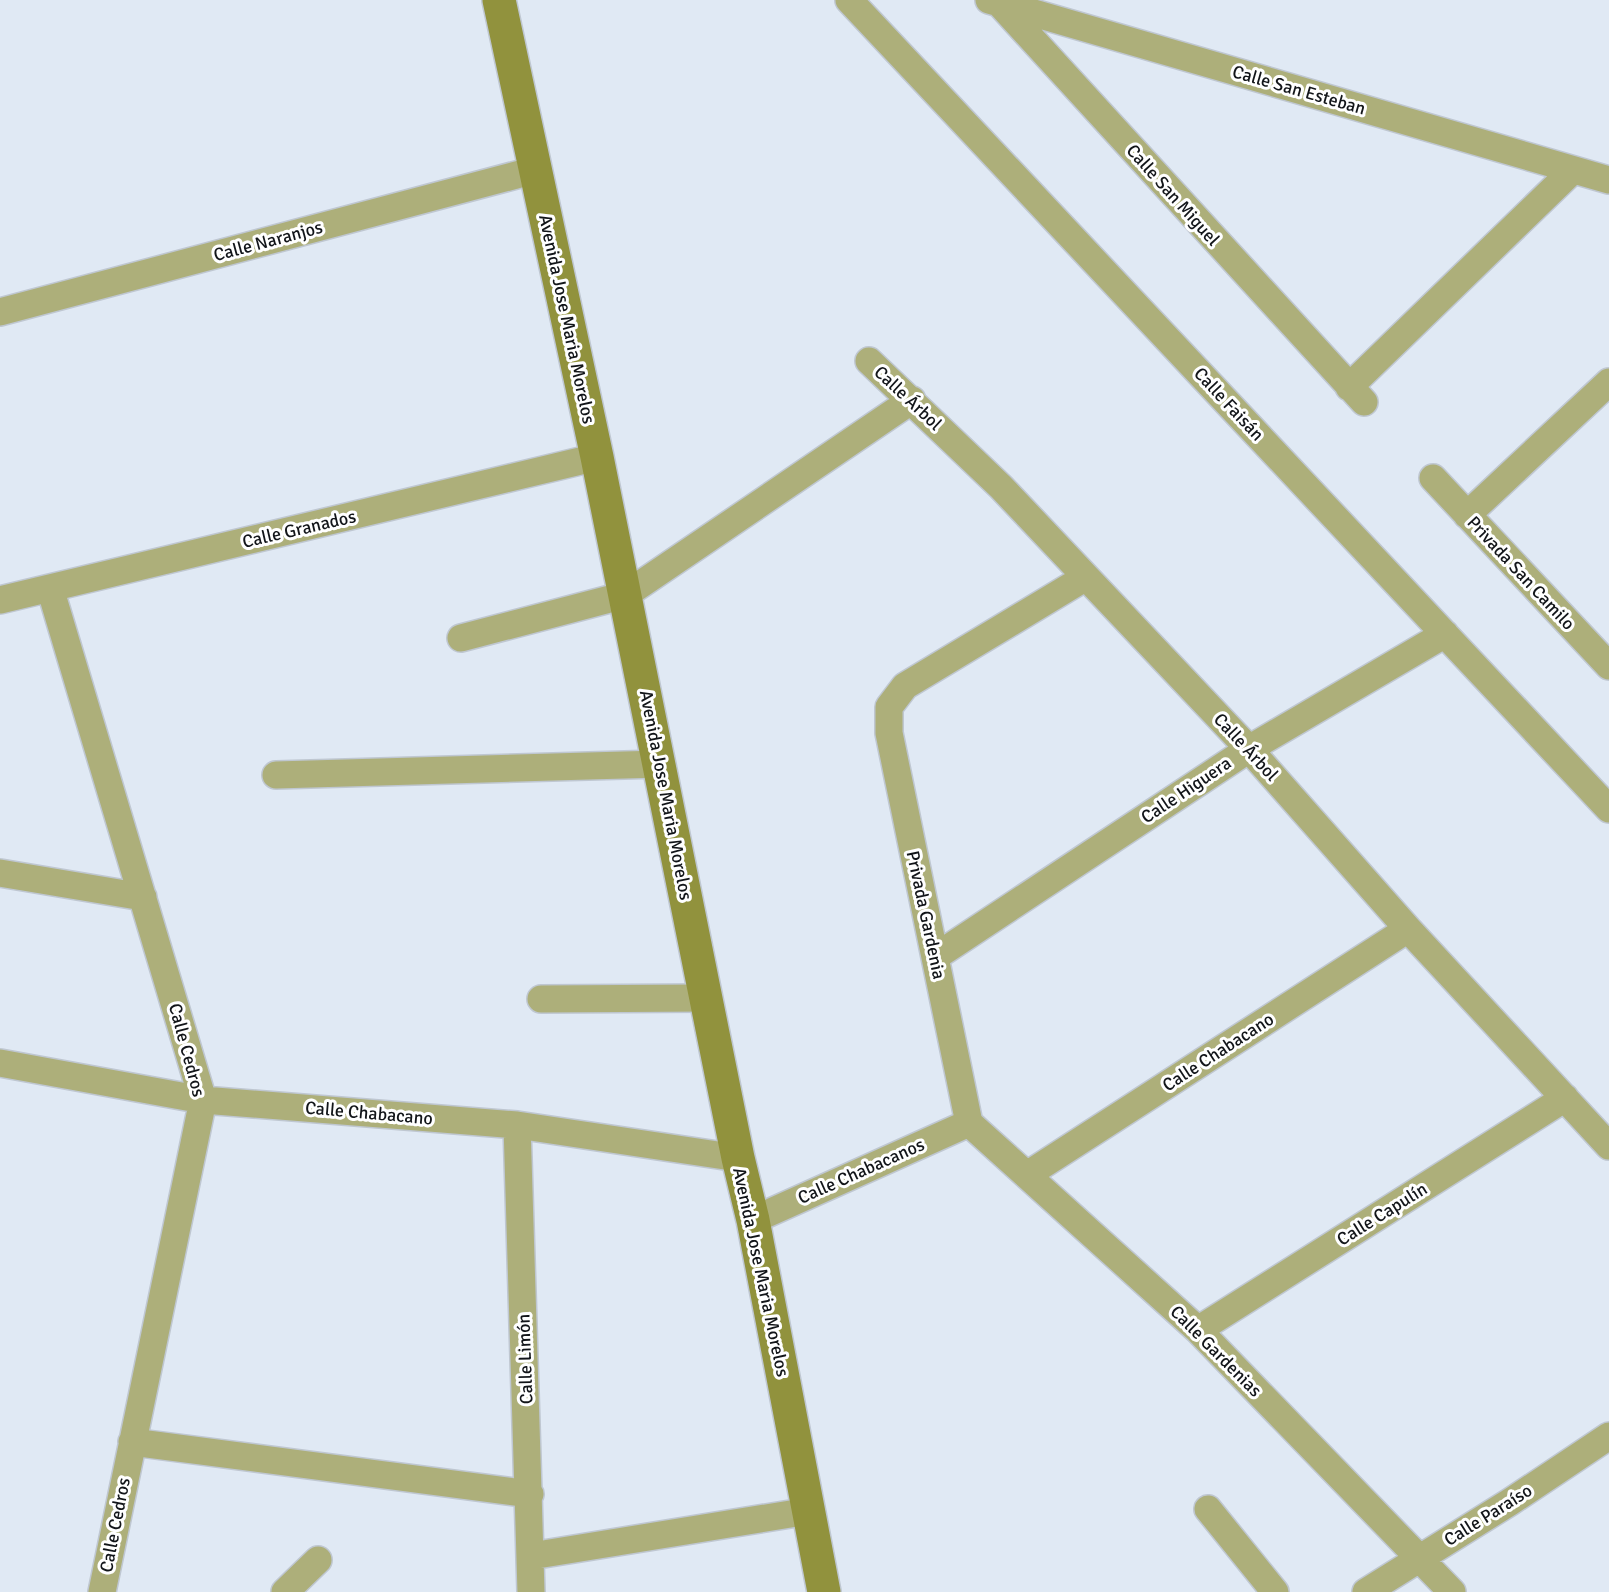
<svg xmlns="http://www.w3.org/2000/svg" width="1609" height="1592" viewBox="0 0 1609 1592" font-family="Signika,sans-serif">
<style>
.lines{fill:none;stroke-linecap:round;stroke-linejoin:round}
.street-casing{stroke:#bfc7d1;stroke-width:30}
.secondary-casing{stroke:#bfc7d1;stroke-width:36}
.street{stroke:#adaf7a;stroke-width:27}
.secondary{stroke:#91923d;stroke-width:33}
.labels{text-anchor:middle;stroke-width:6;stroke-linejoin:round;paint-order:stroke}
.street-label{font-size:18px;fill:#121519;stroke:#fff}
</style>
<rect width="100%" height="100%" fill="#e0e9f4"/>
<g class="lines">
<g class="street-casing">
<path id="street" d="M 849,0 L 1609,809
M 989,0 L 1609,180
M 999,3 L 1364,402
M 0,312 L 535,170
M 869,361 L 1001,487 L 1249,749 L 1408,929 L 1609,1146
M 1349,387 L 1573,170
M 1433,478 L 1609,666
M 1467,515 L 1609,382
M 50,588 L 203,1100 L 102,1592
M 0,600 L 597,457
M 461,638 L 625,595 L 912,400
M 276,775 L 660,764
M 0,873 L 143,897
M 935,957 L 1249,749 L 1445,634
M 541,999 L 706,998
M 0,1063 L 203,1100 L 517,1125 L 738,1158
M 969,1123 L 1198,1330 L 1452,1592
M 969,1123 L 889,733 L 889,707 L 905,686 L 1086,577
M 517,1125 L 531,1592
M 1027,1175 L 1408,929
M 753,1220 L 969,1123
M 1198,1330 L 1565,1098
M 132,1442 L 530,1494
M 1208,1509 L 1275,1592
M 531,1556 L 809,1511
M 285,1592 L 318,1560
M 1366,1592 L 1510,1502 L 1609,1436"/>
</g>
<g class="secondary-casing">
<path id="secondary" d="M 499,0 L 597,457 L 738,1158 L 753,1220 L 824,1592"/>
</g>
<use href="#street" class="street"/>
<use href="#secondary" class="secondary"/>
</g>
<g class="labels">
<g class="street-label">
<text transform="translate(1299 90) rotate(16)" y="6">Calle San Esteban</text>
<text transform="translate(1173 195) rotate(48)" y="6">Calle San Miguel</text>
<text transform="translate(268 241) rotate(-15)" y="6">Calle Naranjos</text>
<text transform="translate(567 319) rotate(78)" y="6">Avenida Jose Maria Morelos</text>
<text transform="translate(908 398) rotate(43)" y="6">Calle Árbol</text>
<text transform="translate(1229 404) rotate(47)" y="6">Calle Faisán</text>
<text transform="translate(299 529) rotate(-13)" y="6">Calle Granados</text>
<text transform="translate(1521 573) rotate(47)" y="6">Privada San Camilo</text>
<text transform="translate(1246 747) rotate(47)" y="6">Calle Árbol</text>
<text transform="translate(1186 790) rotate(-34)" y="6">Calle Higuera</text>
<text transform="translate(666 795) rotate(79)" y="6">Avenida Jose Maria Morelos</text>
<text transform="translate(926 915) rotate(78)" y="6">Privada Gardenia</text>
<text transform="translate(187 1050) rotate(75)" y="6">Calle Cedros</text>
<text transform="translate(1218 1052) rotate(-33)" y="6">Calle Chabacano</text>
<text transform="translate(369 1113) rotate(5)" y="6">Calle Chabacano</text>
<text transform="translate(861 1171) rotate(-24)" y="6">Calle Chabacanos</text>
<text transform="translate(1382 1214) rotate(-32)" y="6">Calle Capulín</text>
<text transform="translate(761 1272) rotate(78)" y="6">Avenida Jose Maria Morelos</text>
<text transform="translate(1216 1351) rotate(45)" y="6">Calle Gardenias</text>
<text transform="translate(525 1359) rotate(-92)" y="6">Calle Limón</text>
<text transform="translate(1488 1515) rotate(-32)" y="6">Calle Paraíso</text>
<text transform="translate(115 1525) rotate(-79)" y="6">Calle Cedros</text>
</g>
</g>
</svg>
